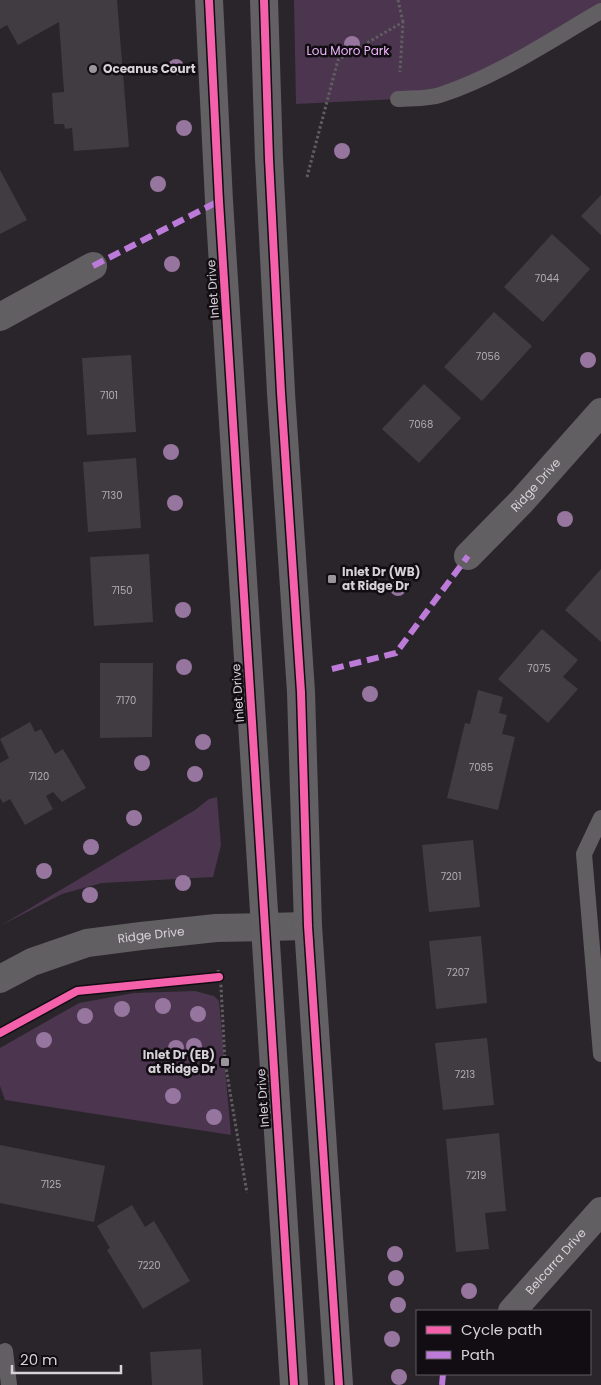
<svg xmlns="http://www.w3.org/2000/svg" width="601" height="1385" viewBox="0 0 601 1385" font-family="Poppins,sans-serif">
<style>
.green{fill:#4b354f}
.building{fill:#413c41}
.lines{fill:none;stroke-linecap:round;stroke-linejoin:round}
.path{stroke:#615e61;stroke-width:3;stroke-dasharray:2.5 2.5;stroke-linecap:butt}
.service{stroke:#615f61;stroke-width:16}
.minor{stroke:#615f61;stroke-width:28}
.tertiary{stroke:#615f61;stroke-width:28}
.primary{stroke:#626063;stroke-width:28}
.quiet{stroke:#bd7bd9;stroke-width:6;stroke-dasharray:12 6;stroke-linecap:butt}
.cycleway-casing{stroke:#110d12;stroke-width:11}
.cycleway{stroke:#f560ab;stroke-width:8}
.tree{fill:#96759e}
.poi-dot{fill:#9a959b;stroke:#110d12;stroke-width:2}
.labels{text-anchor:middle;stroke-width:5;stroke-linejoin:round;paint-order:stroke}
.number-label{font-size:10px;fill:#b2acb2}
.park-label{font-size:12px;fill:#efb6fc;stroke:#110d12}
.poi-label{font-size:12px;font-weight:bold;fill:#d7d1d8;stroke:#110d12;text-anchor:start}
.street-label{font-size:12px;fill:#d7d1d8;stroke:#110d12}
</style>
<rect width="100%" height="100%" fill="#2a252a"/>
<path class="green" d="M 294,0 L 601,0 L 601,11 L 478,80 L 398,99 L 296,104 Z
M 217,797 L 221,845 L 213,877 L 102,883 L 62,894 L 0,926 L 195,810 L 209,799 Z
M 195,991 L 214,996 L 219,1001 L 231,1135 L 5,1100 L 0,1086 L 0,1048 L 79,1003 L 134,993 Z"/>
<path class="building" d="M 0,0 L 117,0 L 129,147 L 74,151 L 72,128 L 65,129 L 64,124 L 54,124 L 52,93 L 64,92 L 59,22 L 18,45 L 7,25 L 0,29 Z
M 0,170 L 27,220 L 0,234 Z
M 601,195 L 601,235 L 581,216 Z
M 552,234 L 590,269 L 543,322 L 504,287 Z
M 494,312 L 532,346 L 482,401 L 444,367 Z
M 131,355 L 136,432 L 87,435 L 82,358 Z
M 424,384 L 461,418 L 419,463 L 382,429 Z
M 136,458 L 141,528 L 88,532 L 83,462 Z
M 149,554 L 153,622 L 94,626 L 90,557 Z
M 601,569 L 601,642 L 565,610 Z
M 542,629 L 578,660 L 563,677 L 578,689 L 548,723 L 498,679 Z
M 100,663 L 153,663 L 152,737 L 100,738 Z
M 478,690 L 503,697 L 499,713 L 507,715 L 502,734 L 515,737 L 498,810 L 447,798 L 465,723 L 470,724 Z
M 30,722 L 35,732 L 41,729 L 55,754 L 63,749 L 86,788 L 62,802 L 53,792 L 46,796 L 53,809 L 25,825 L 10,799 L 3,803 L 0,798 L 0,763 L 9,758 L 0,739 Z
M 473,840 L 480,907 L 429,912 L 422,845 Z
M 481,936 L 487,1003 L 436,1009 L 429,941 Z
M 487,1038 L 494,1105 L 443,1110 L 435,1043 Z
M 499,1133 L 506,1211 L 485,1213 L 489,1249 L 456,1252 L 446,1139 Z
M 0,1145 L 105,1166 L 94,1222 L 0,1203 Z
M 132,1205 L 145,1227 L 154,1221 L 190,1281 L 143,1309 L 107,1250 L 110,1248 L 97,1226 Z
M 201,1349 L 203,1385 L 152,1385 L 150,1352 Z"/>
<g class="lines">
<path class="path" d="M 398,0 L 403,22
M 307,177 L 338,60 L 403,22 L 400,72
M 218,970 L 221,986 L 225,1062 L 247,1193"/>
<path class="service" d="M 398,99 C 411,98 428,99 440,95 C 498,76 549,41 601,11
M 601,818 L 584,854 L 601,1054
M 0,1355 L 5,1351 L 9,1385"/>
<g class="minor">
<path d="M 0,317 L 93,266"/>
<path id="s1" d="M 468,556 L 521,502 L 601,412"/>
<path id="s2" d="M 512,1311 L 601,1211"/>
</g>
<path class="tertiary" id="s3" d="M 0,979 L 32,962 L 87,943 L 141,936 L 216,928 L 308,926"/>
<path class="primary" d="M 209,0 L 219,201 L 294,1385
M 264,0 L 269,159 L 281,393 L 301,692 L 308,926 L 339,1385"/>
<path class="quiet" d="M 93,266 L 219,201
M 332,669 L 396,653 L 468,556
M 442,1385 L 443,1374"/>
<g class="cycleway-casing">
<path id="cycleway" d="M 209,0 L 219,201 L 294,1385
M 264,0 L 269,159 L 281,393 L 301,692 L 308,926 L 339,1385
M 0,1033 L 77,991 L 219,977"/>
</g>
<use href="#cycleway" class="cycleway"/>
</g>
<g class="tree">
<circle cx="352" cy="44" r="8"/>
<circle cx="176" cy="67" r="8"/>
<circle cx="184" cy="128" r="8"/>
<circle cx="342" cy="151" r="8"/>
<circle cx="158" cy="184" r="8"/>
<circle cx="172" cy="264" r="8"/>
<circle cx="588" cy="360" r="8"/>
<circle cx="171" cy="452" r="8"/>
<circle cx="175" cy="503" r="8"/>
<circle cx="565" cy="519" r="8"/>
<circle cx="398" cy="588" r="8"/>
<circle cx="183" cy="610" r="8"/>
<circle cx="184" cy="667" r="8"/>
<circle cx="370" cy="694" r="8"/>
<circle cx="203" cy="742" r="8"/>
<circle cx="142" cy="763" r="8"/>
<circle cx="195" cy="774" r="8"/>
<circle cx="134" cy="818" r="8"/>
<circle cx="91" cy="847" r="8"/>
<circle cx="44" cy="871" r="8"/>
<circle cx="183" cy="883" r="8"/>
<circle cx="90" cy="895" r="8"/>
<circle cx="163" cy="1006" r="8"/>
<circle cx="122" cy="1009" r="8"/>
<circle cx="198" cy="1014" r="8"/>
<circle cx="85" cy="1016" r="8"/>
<circle cx="44" cy="1040" r="8"/>
<circle cx="194" cy="1046" r="8"/>
<circle cx="176" cy="1048" r="8"/>
<circle cx="173" cy="1096" r="8"/>
<circle cx="214" cy="1117" r="8"/>
<circle cx="395" cy="1254" r="8"/>
<circle cx="396" cy="1278" r="8"/>
<circle cx="469" cy="1291" r="8"/>
<circle cx="398" cy="1305" r="8"/>
<circle cx="392" cy="1339" r="8"/>
<circle cx="399" cy="1377" r="8"/>
</g>
<g class="poi-dot">
<circle cx="93" cy="69" r="5"/>
<rect x="327" y="574" width="10" height="10" rx="2.5"/>
<rect x="220" y="1057" width="10" height="10" rx="2.5"/>
</g>
<g class="labels">
<g class="number-label">
<text x="547" y="282">7044</text>
<text x="488" y="360">7056</text>
<text x="109" y="399">7101</text>
<text x="421" y="428">7068</text>
<text x="112" y="499">7130</text>
<text x="122" y="594">7150</text>
<text x="539" y="672">7075</text>
<text x="126" y="704">7170</text>
<text x="481" y="771">7085</text>
<text x="39" y="780">7120</text>
<text x="451" y="880">7201</text>
<text x="458" y="976">7207</text>
<text x="465" y="1078">7213</text>
<text x="476" y="1179">7219</text>
<text x="51" y="1188">7125</text>
<text x="149" y="1269">7220</text>
</g>
<g class="park-label">
<text x="348" y="55">Lou Moro Park</text>
</g>
<g class="poi-label">
<text x="103" y="73">Oceanus Court</text>
<text x="342" y="576">Inlet Dr (WB)<tspan x="342" dy="14">at Ridge Dr</tspan></text>
<text x="215" y="1059" text-anchor="end">Inlet Dr (EB)<tspan x="215" dy="14">at Ridge Dr</tspan></text>
</g>
<g class="street-label">
<text transform="translate(213 289) rotate(-94)" y="4">Inlet Drive</text>
<text dy="4" stroke="none"><textPath href="#s1" startOffset="98">Ridge Drive</textPath></text>
<text transform="translate(238 693) rotate(-94)" y="4">Inlet Drive</text>
<text dy="4" stroke="none"><textPath href="#s3" startOffset="159">Ridge Drive</textPath></text>
<text transform="translate(263 1098) rotate(-94)" y="4">Inlet Drive</text>
<text dy="4" stroke="none"><textPath href="#s2" startOffset="66">Belcarra Drive</textPath></text>
</g>
</g>
<rect x="416" y="1310" width="175" height="65" fill="#110d12" stroke="#605b61"/>
<rect x="426" y="1326" width="25" height="8" fill="#f560ab" stroke="#605b61"/>
<text x="461" y="1335" font-size="15" fill="#d7d1d8">Cycle path</text>
<rect x="426" y="1351" width="25" height="8" fill="#bd7bd9" stroke="#605b61"/>
<text x="461" y="1360" font-size="15" fill="#d7d1d8">Path</text>
<path d="M12 1365v8h109v-8" fill="none" stroke="#d7d1d8" stroke-width="2.5"/>
<text x="20" y="1365" font-size="15" fill="#d7d1d8" stroke="#110d12" stroke-width="4" paint-order="stroke">20 m</text>
</svg>
